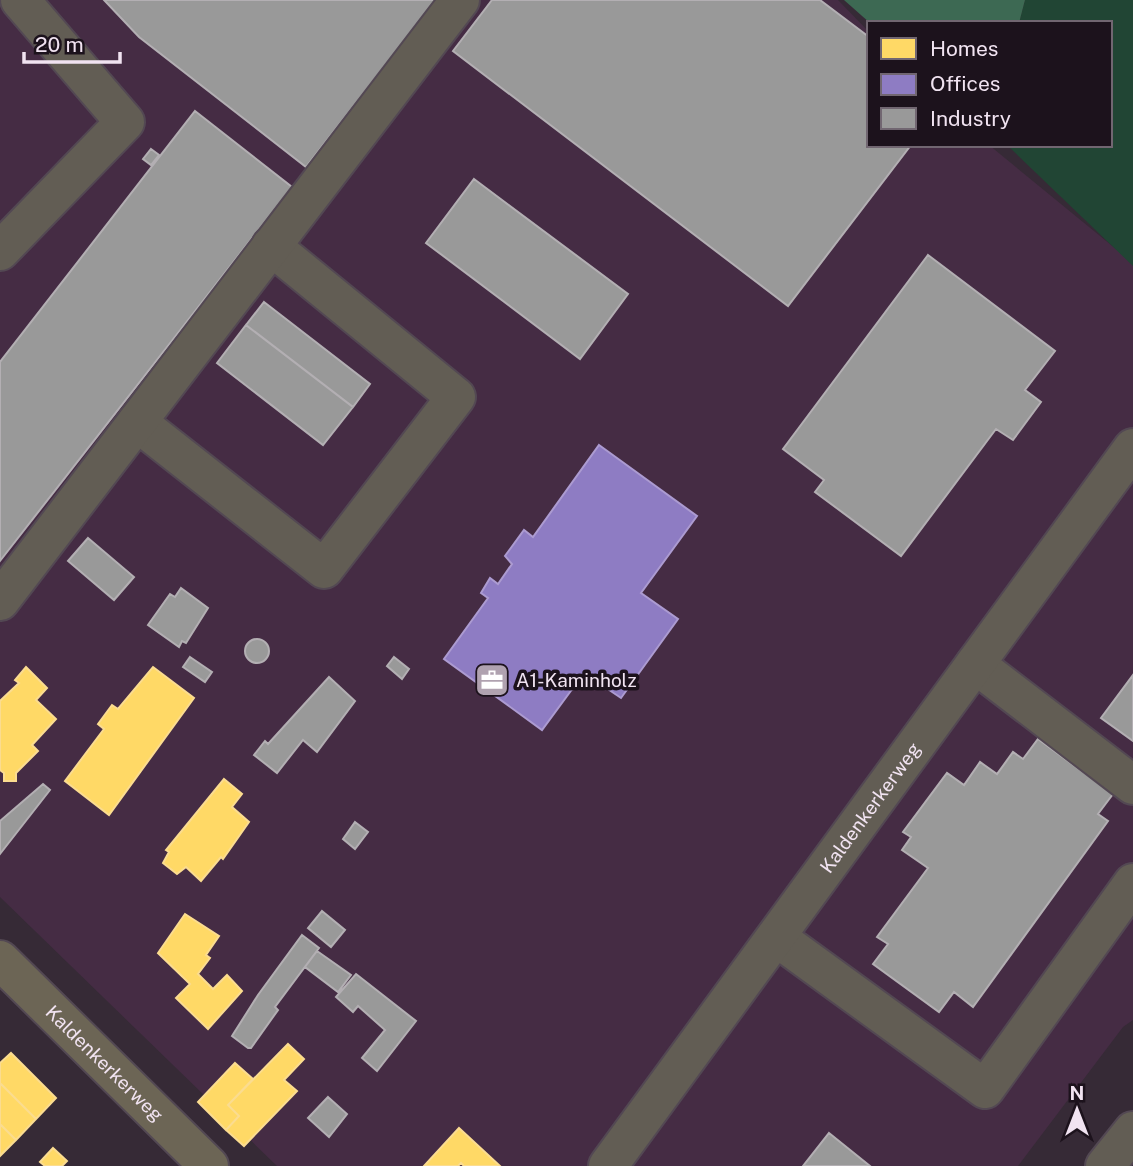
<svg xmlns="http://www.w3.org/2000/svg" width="1133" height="1166" viewBox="0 0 1133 1166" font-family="'Public Sans',sans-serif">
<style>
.built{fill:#452c44}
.green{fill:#214534}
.forest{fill:#3d6953}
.homes{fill:#ffd966;stroke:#fbdc90;stroke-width:2}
.offices{fill:#8e7cc3;stroke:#ac9bd1;stroke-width:2}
.industry{fill:#999;stroke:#b3afb3;stroke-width:2}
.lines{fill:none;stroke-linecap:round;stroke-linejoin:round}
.minor-casing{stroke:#534853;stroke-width:42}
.major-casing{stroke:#534853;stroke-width:42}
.minor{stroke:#625d54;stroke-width:38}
.major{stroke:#6c6555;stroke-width:38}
.labels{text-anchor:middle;stroke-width:7;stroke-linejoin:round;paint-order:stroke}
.poi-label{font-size:19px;fill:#f1e3f1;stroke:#1c121c;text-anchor:start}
.street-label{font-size:19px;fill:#f1e3f1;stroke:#1c121c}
</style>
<rect width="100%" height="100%" fill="#362a36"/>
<path class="built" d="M 0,0 L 838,0 L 869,32 L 869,145 L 989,145 L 1133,263 L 1133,1020 L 1123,1027 L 1018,1166 L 277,1166 L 0,897 Z"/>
<path class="green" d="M 1025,0 L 1133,0 L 1133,266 L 1007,145 L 1110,145 L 1110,23 L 1019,23 Z"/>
<path class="forest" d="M 844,0 L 1025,0 L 1019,23 L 870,23 Z"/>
<path class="homes" d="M 26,667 L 47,688 L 36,700 L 56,719 L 32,745 L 38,751 L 16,773 L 16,781 L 4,781 L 4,773 L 0,770 L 0,701 L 19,683 L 15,680 Z
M 153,667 L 194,698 L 109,815 L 65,781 L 104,729 L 98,724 L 112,705 L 118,709 Z
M 224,779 L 242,794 L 232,807 L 249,822 L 223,859 L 221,857 L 201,881 L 186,867 L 177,874 L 163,863 L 169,852 L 166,850 Z
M 185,914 L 219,936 L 206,955 L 210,958 L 198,974 L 213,989 L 227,975 L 242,991 L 208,1029 L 176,998 L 190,984 L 158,953 Z
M 288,1044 L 304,1059 L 284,1080 L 297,1091 L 244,1146 L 226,1130 L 239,1116 L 228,1105 Z
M 11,1053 L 56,1098 L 36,1119 L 0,1083 L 0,1063 Z
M 235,1063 L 253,1079 L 228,1105 L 239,1116 L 226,1130 L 198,1102 Z
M 0,1083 L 36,1119 L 16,1140 L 0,1124 Z
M 0,1124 L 16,1140 L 0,1156 Z
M 459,1128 L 500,1166 L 464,1166 L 461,1163 L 458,1166 L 424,1166 Z
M 53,1148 L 67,1161 L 62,1166 L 45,1166 L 40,1162 Z"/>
<path class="offices" d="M 599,445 L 697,516 L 641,593 L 678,619 L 621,698 L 584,673 L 542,730 L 444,659 L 488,598 L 481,593 L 490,578 L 498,584 L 512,564 L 505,556 L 524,530 L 533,537 Z"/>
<path class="industry" d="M 104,0 L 436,0 L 306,167 L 139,37 Z
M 492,0 L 820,0 L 869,37 L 869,145 L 911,145 L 788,306 L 453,51 Z
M 195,111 L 292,187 L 0,561 L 0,362 Z
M 151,149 L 159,155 L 151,165 L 143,159 Z
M 474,179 L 628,294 L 580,359 L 426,243 Z
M 928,255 L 1055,351 L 1025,390 L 1041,402 L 1013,440 L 996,429 L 901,556 L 815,492 L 824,480 L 783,449 Z
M 264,302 L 370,384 L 353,407 L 246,325 Z
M 246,325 L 353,407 L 323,445 L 217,363 Z
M 88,538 L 134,577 L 114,600 L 68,561 Z
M 181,588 L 208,608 L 186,643 L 182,641 L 179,647 L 148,625 L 170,594 L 175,597 Z
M245 651a12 12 0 1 1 24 0a12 12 0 1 1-24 0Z
M 190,657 L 212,672 L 205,682 L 183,667 Z
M 394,657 L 409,669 L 402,679 L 387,666 Z
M 1133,675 L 1133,741 L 1101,718 Z
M 329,677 L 355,701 L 317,752 L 303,740 L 277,773 L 254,755 L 265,741 L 268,744 Z
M 1038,739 L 1113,794 L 1098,814 L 1108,821 L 973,1007 L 954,992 L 939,1012 L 873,964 L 888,944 L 877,937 L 928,868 L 902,850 L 911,837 L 903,832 L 947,773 L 964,785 L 980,762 L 997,774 L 1013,752 L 1023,759 Z
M 43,784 L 50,790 L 0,854 L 0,821 Z
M 355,822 L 368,832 L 355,849 L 343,839 Z
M 322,911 L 345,930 L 331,947 L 308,928 Z
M 302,935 L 319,948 L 275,1007 L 278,1010 L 251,1048 L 248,1048 L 232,1036 L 258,995 Z
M 317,951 L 351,975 L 338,992 L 305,967 Z
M 356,974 L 416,1021 L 377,1071 L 362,1058 L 385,1030 L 358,1006 L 353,1012 L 336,997 Z
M 328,1097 L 347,1114 L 329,1137 L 308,1118 Z
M 829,1133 L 870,1166 L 803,1166 Z"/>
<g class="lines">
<g class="minor-casing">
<g id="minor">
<path d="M 0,251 L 125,122 L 20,0"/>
<path d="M 137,422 L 324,569 L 456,397 L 271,246"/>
<path d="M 0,601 L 460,0"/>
<path d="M 975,664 L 1133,785"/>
<path d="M 776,937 L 985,1089 L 1133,883"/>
<path id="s1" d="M 608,1166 L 1133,448"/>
<path d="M 1105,1166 L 1133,1131"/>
</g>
</g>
<g class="major-casing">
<g id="major">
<path id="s2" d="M 0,960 L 209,1166"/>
</g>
</g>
<use href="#minor" class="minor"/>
<use href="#major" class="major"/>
</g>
<defs>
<g id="office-square" transform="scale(1.75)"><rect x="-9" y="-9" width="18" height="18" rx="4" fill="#b0a2b0" stroke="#1c121c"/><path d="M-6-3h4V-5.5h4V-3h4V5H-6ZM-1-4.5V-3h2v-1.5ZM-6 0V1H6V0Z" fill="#fff"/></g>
</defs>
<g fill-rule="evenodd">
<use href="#office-square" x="492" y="680"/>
</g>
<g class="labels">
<g class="poi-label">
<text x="516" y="687">A1-Kaminholz</text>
</g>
<g class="street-label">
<text dy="7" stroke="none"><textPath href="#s1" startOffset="444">Kaldenkerkerweg</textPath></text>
<text dy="7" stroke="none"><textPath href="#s2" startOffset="147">Kaldenkerkerweg</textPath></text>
</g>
</g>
<rect x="867" y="21" width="245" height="126" fill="#1c121c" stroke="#716671" stroke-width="2"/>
<rect x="881" y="38" width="35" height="21" fill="#ffd966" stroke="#716671" stroke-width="2"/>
<text x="930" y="56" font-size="21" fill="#f1e3f1">Homes</text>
<rect x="881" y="74" width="35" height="21" fill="#8e7cc3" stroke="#716671" stroke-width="2"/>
<text x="930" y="91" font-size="21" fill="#f1e3f1">Offices</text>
<rect x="881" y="108" width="35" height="21" fill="#999999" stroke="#716671" stroke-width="2"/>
<text x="930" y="126" font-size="21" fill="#f1e3f1">Industry</text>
<g transform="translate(1077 1110)" stroke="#1c121c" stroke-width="5" paint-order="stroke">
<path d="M0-5L12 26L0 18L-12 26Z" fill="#f1e3f1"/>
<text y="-10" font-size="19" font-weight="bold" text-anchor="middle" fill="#f1e3f1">N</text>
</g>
<path d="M24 52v10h96v-10" fill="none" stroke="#f1e3f1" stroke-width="3.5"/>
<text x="35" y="52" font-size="21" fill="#f1e3f1" stroke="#1c121c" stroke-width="5" paint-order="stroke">20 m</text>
</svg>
